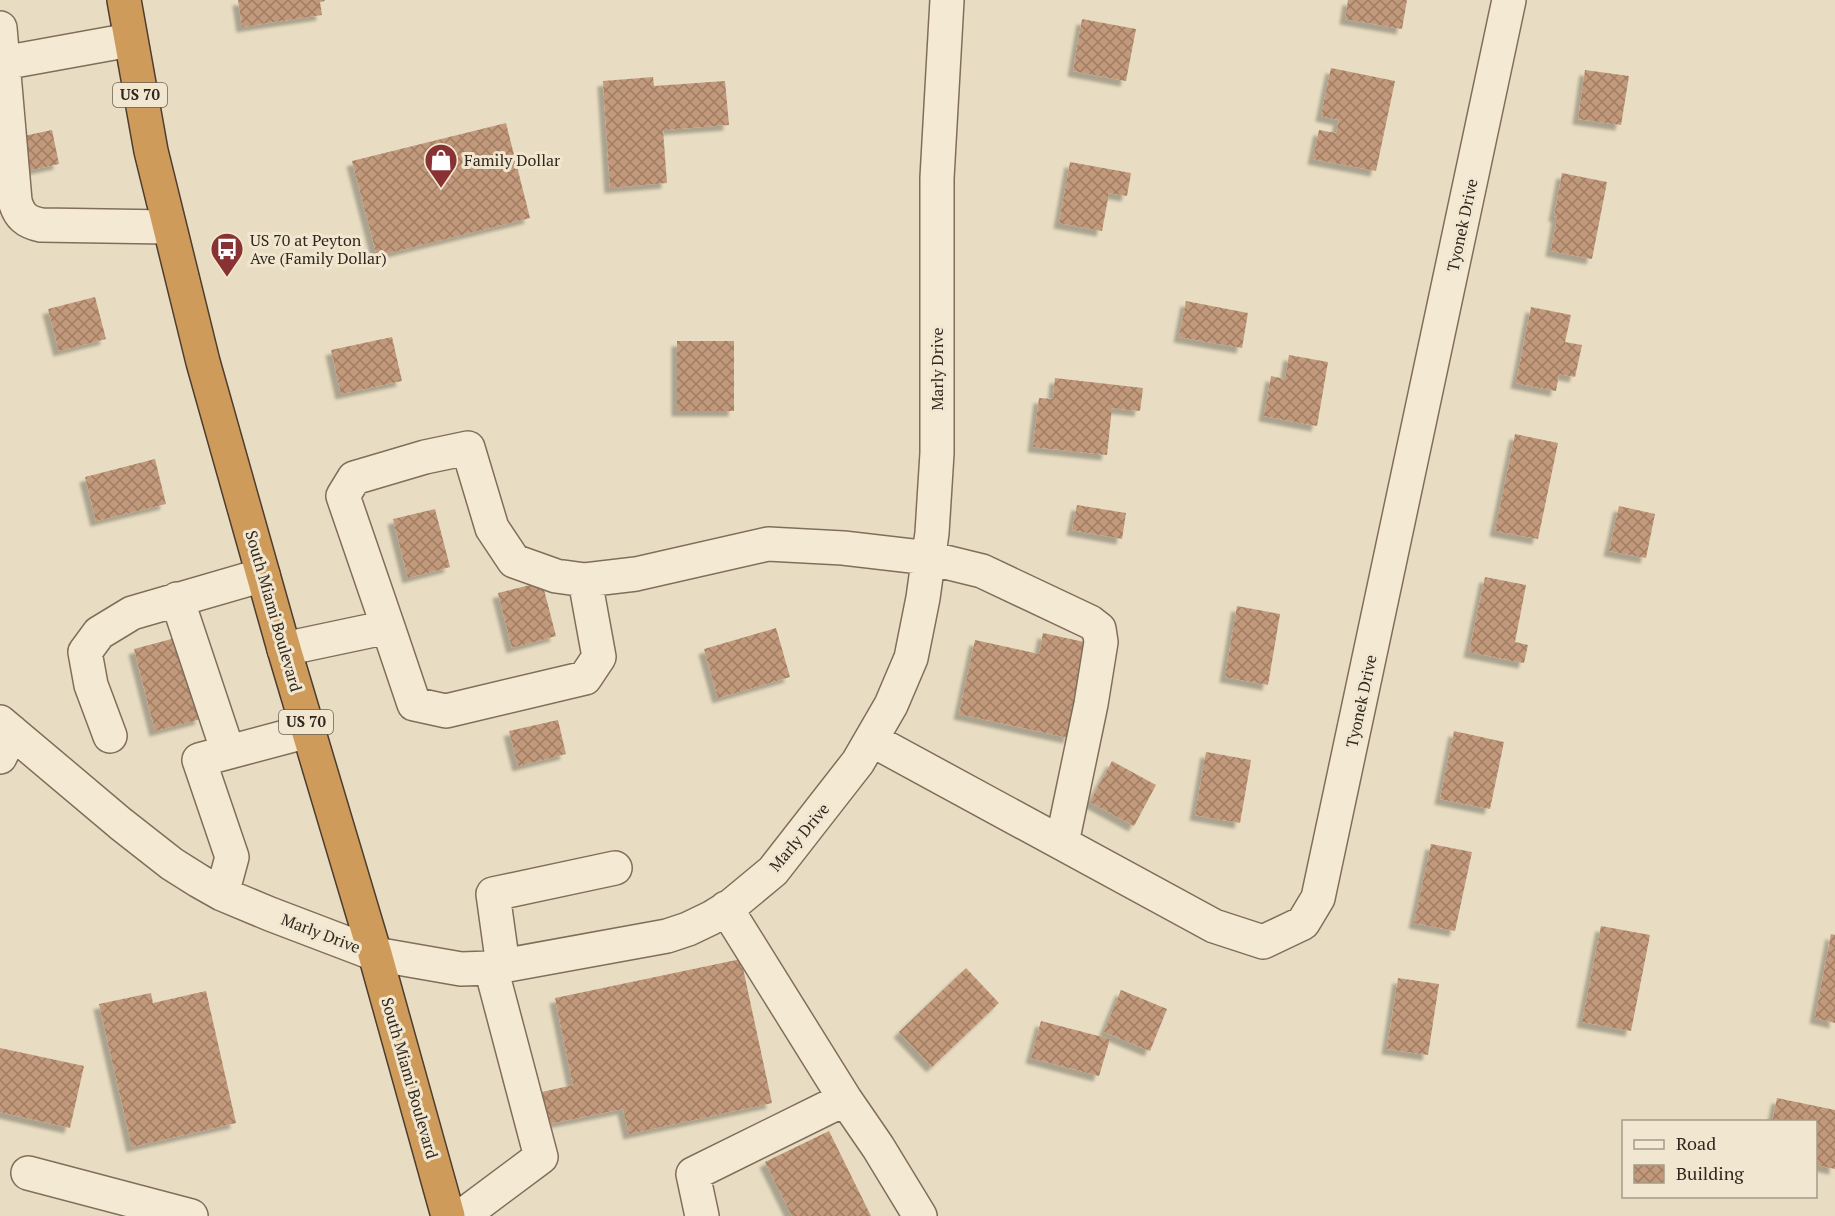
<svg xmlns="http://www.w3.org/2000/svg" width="1835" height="1216" viewBox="0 0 1835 1216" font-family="'PT Serif',serif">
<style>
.building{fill:url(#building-cross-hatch);filter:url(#shadow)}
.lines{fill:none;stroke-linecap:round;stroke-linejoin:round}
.minor-casing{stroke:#806e5b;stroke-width:36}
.highway-casing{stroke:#4e3d2f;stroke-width:36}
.minor{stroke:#f4ead4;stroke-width:33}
.highway{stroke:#cf9b5a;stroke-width:33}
.labels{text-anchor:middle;stroke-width:6;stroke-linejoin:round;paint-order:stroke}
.shield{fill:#f1e7d0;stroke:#6b6153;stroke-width:1.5}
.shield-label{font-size:15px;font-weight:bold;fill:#31271e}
.poi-label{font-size:16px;fill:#31271e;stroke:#f1e7d0;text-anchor:start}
.street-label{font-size:16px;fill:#31271e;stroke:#f1e7d0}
</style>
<defs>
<pattern id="building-cross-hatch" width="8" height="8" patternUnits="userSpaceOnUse" patternTransform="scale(1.5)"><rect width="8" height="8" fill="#c3997b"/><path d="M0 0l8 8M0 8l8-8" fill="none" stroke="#9f7d64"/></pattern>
<filter id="shadow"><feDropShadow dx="-5.5" dy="5.5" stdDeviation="1.5" flood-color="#0004"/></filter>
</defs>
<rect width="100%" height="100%" fill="#e8ddc2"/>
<path class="building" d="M 238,0 L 324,0 L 325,1 L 320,2 L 322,15 L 242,27 Z
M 1348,0 L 1407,0 L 1402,29 L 1345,19 Z
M 1082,19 L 1136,29 L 1126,81 L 1073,71 Z
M 1331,68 L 1395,81 L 1376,171 L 1313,159 L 1319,130 L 1336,133 L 1339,120 L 1321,116 Z
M 1585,70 L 1629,76 L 1621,125 L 1578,119 Z
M 653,77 L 654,86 L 725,81 L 729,125 L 663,130 L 667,183 L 610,188 L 603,81 Z
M 506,123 L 530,218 L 377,256 L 352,161 Z
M 52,130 L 59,164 L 26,171 L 19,137 Z
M 1070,162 L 1131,173 L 1127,196 L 1109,193 L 1102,231 L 1059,223 Z
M 1562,173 L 1607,182 L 1592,259 L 1551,251 L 1557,217 L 1554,216 Z
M 95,297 L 106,339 L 59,351 L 48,309 Z
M 1186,301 L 1248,313 L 1242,348 L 1179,337 Z
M 1531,307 L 1571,315 L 1565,342 L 1582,345 L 1575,377 L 1559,374 L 1556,391 L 1516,383 Z
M 392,337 L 402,381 L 341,394 L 331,350 Z
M 677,341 L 734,341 L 734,411 L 677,411 Z
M 1289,355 L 1328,362 L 1317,426 L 1264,416 L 1271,376 L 1285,379 Z
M 1055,378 L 1143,388 L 1140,411 L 1112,408 L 1107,455 L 1033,447 L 1039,398 L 1053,399 Z
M 1515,434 L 1558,443 L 1538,539 L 1495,531 Z
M 155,459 L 166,504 L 96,521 L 85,477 Z
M 1077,505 L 1126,513 L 1122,539 L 1072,530 Z
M 1619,506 L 1655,514 L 1646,558 L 1609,551 Z
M 435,509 L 450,567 L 408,578 L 393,519 Z
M 1485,577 L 1526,585 L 1515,642 L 1528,645 L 1524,663 L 1469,652 Z
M 542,582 L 556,636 L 512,648 L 498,593 Z
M 1237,606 L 1280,614 L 1268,685 L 1225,677 Z
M 776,628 L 790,677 L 718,698 L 704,649 Z
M 1043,633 L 1089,643 L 1069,738 L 959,714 L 975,640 L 1039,654 Z
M 179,637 L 201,719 L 155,731 L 134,649 Z
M 558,720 L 566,754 L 518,766 L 509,731 Z
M 1454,731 L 1504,742 L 1490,809 L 1440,799 Z
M 1206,752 L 1251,760 L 1240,823 L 1195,815 Z
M 1112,761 L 1156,785 L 1134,826 L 1090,802 Z
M 1431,844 L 1472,852 L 1455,931 L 1414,923 Z
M 1601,926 L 1650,935 L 1631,1031 L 1582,1022 Z
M 1831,934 L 1835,935 L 1835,1023 L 1815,1018 Z
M 741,959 L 772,1103 L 629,1134 L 623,1109 L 549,1124 L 542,1092 L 573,1085 L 555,998 Z
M 966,968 L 999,1003 L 932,1067 L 899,1032 Z
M 1398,978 L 1439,984 L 1428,1055 L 1387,1049 Z
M 1121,990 L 1167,1009 L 1150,1051 L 1104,1032 Z
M 206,991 L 236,1123 L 132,1147 L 99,1004 L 151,993 L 153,1003 Z
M 1041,1021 L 1110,1039 L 1099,1076 L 1031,1058 Z
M 0,1048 L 84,1066 L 70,1128 L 0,1112 Z
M 1777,1098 L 1835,1110 L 1835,1169 L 1816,1165 L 1816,1122 L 1772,1122 Z
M 829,1131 L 871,1216 L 792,1216 L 765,1162 Z"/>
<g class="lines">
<g class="minor-casing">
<path id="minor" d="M 0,28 L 15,201 C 19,216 26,222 41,225 L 168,227
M 3,63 L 130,40
M 177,599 L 228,752
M 388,627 L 414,704 L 446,711 L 585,678 L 599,657 L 585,580
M 284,649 L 388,627 L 343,496 L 354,478 L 425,457 L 468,448 L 492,528 L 514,561 L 556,576 L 585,580 L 636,574 L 768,544 L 843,548 L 929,558 L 982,571 L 1090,622 L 1099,629 L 1101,642 L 1091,704 L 1062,843
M 0,722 L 121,824 L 172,864 L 199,881 L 222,894 L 270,914 L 375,954 L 461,969 L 491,968 L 667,936 L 688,929 L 711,918 L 732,905 L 773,871 L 858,762 L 891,705 L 911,658 L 923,598 L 932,533 L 937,453 L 937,178 L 947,0
M 110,736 L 91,685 L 85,652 L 99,633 L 132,613 L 263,575
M 872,740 L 1214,926 L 1263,942 L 1303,923 L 1318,898 L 1509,0
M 0,757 L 12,732
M 222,894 L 232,857 L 199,760 L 308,731
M 503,966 L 493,894 L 615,868
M 845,1099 L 878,1147 L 920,1216
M 28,1173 L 191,1216
M 462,1216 L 541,1157 L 491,968
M 702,1216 L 693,1174 L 845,1099 L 726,908"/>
</g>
<g class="highway-casing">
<path id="highway" d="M 124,0 L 151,151 L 203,362 L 284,649 L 375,954 L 448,1216"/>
</g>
<use href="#minor" class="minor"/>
<use href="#highway" class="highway"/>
</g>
<defs>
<g id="shop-pin" transform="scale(1.725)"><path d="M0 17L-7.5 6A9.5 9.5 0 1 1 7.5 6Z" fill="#883233" stroke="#f1e7d0"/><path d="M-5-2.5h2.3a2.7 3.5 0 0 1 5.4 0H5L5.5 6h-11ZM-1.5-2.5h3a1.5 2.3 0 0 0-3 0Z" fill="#fff"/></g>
<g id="bus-pin" transform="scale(1.725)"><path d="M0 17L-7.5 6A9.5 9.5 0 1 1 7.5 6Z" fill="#883233" stroke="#f1e7d0"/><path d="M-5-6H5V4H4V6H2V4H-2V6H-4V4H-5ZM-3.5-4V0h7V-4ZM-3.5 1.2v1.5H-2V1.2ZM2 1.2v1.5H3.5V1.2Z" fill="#fff"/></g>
</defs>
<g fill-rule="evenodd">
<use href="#shop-pin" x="441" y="160"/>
<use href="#bus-pin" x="227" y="249"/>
</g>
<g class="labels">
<g class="shield">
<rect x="113" y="83" width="54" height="24" rx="4.5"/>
<rect x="279" y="710" width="54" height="24" rx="4.5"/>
</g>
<g class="shield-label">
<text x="140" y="100">US 70</text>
<text x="306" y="727">US 70</text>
</g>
<g class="poi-label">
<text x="464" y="166">Family Dollar</text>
<text x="250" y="246">US 70 at Peyton<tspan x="250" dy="18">Ave (Family Dollar)</tspan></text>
</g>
<g class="street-label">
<text transform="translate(1462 225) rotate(-78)" y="6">Tyonek Drive</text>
<text transform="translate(937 369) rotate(-90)" y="6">Marly Drive</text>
<text transform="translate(274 611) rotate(74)" y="6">South Miami Boulevard</text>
<text transform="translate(1361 701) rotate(-78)" y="6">Tyonek Drive</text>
<text transform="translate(799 837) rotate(-50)" y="6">Marly Drive</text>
<text transform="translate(321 933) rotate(21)" y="6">Marly Drive</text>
<text transform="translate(410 1078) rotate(74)" y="6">South Miami Boulevard</text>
</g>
</g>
<rect x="1622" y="1120" width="195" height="78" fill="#f1e7d0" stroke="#a49a89" stroke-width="1.5"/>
<rect x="1634" y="1140" width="30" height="9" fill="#f4ead4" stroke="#a49a89" stroke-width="1.5"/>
<text x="1676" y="1150" font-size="18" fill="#31271e">Road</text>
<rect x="1634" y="1165" width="30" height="18" fill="url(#building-cross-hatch)" stroke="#a49a89" stroke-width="1.5"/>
<text x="1676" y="1180" font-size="18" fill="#31271e">Building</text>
</svg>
